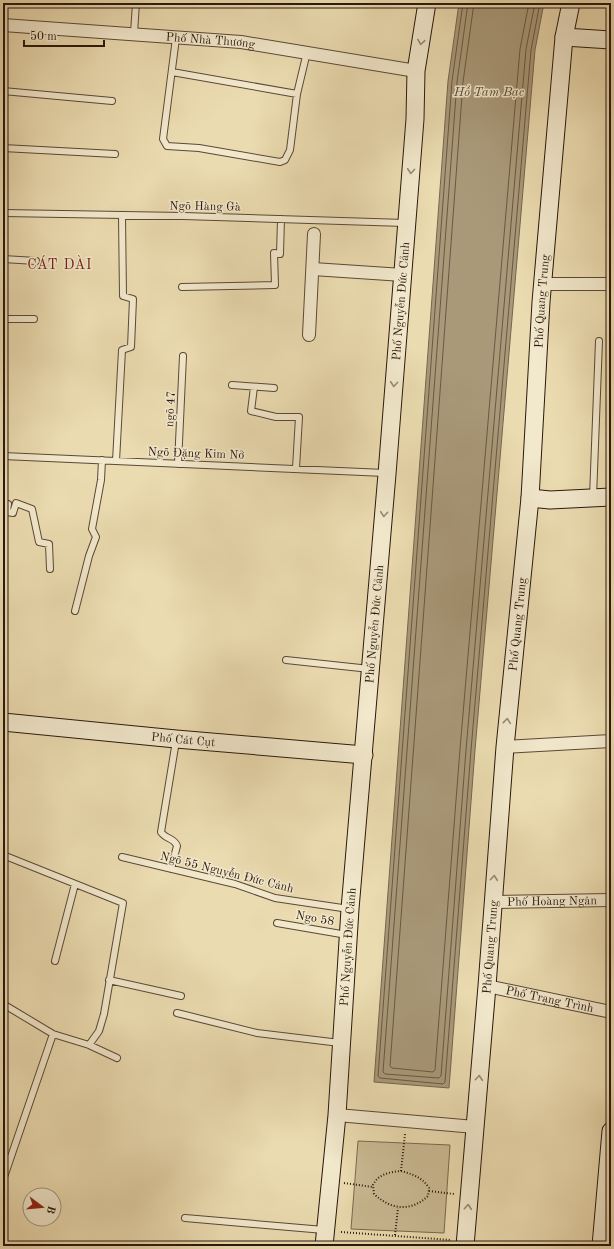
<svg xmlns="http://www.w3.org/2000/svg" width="614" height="1249" viewBox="0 0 614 1249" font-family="'Old Standard TT',serif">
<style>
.green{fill:#caba94;stroke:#7a6950}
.water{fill:#a99979;stroke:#76654e}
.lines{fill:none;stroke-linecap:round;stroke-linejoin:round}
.shore{stroke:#695843;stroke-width:1}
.lane-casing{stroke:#5a4936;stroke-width:8}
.street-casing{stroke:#5a4936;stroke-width:14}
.secondary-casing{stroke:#29180d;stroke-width:19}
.path{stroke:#29180d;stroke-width:2;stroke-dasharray:1 2;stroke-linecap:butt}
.lane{stroke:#f2e8cc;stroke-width:6}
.street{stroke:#f2e8cc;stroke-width:12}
.secondary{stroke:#f2e8cc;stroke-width:17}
.oneway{stroke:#988a76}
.labels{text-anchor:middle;stroke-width:3;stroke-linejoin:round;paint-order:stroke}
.street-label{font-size:12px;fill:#29180d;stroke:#f2e8cc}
.water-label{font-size:13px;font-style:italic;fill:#5c4c38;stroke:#f2e8cc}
.quarter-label{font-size:14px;letter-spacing:1px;fill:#7a1f14;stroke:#f2e8cc}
</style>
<rect width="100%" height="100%" fill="#ebdbb0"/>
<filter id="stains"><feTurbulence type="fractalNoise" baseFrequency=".005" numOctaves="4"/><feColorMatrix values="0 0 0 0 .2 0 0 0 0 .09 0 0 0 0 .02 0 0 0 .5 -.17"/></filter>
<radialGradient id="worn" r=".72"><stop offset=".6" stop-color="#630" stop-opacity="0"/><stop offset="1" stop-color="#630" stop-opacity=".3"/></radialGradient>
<path class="green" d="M 358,1141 L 450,1145 L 444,1233 L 351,1229 Z"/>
<path class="water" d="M 459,3 L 544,3 L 535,50 L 475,750 L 449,1088 L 374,1082 L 448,81 Z"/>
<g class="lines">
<path class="shore" d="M 463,3 L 452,81 L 378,1076 L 380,1078 L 443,1084 L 445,1082 L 471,750 L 531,50 L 540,3
M 468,3 L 457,82 L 383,1072 L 385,1074 L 439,1078 L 441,1076 L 466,750 L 526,49 L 535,3
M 474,3 L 463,82 L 390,1066 L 392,1068 L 433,1072 L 435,1070 L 460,749 L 520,49 L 529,3"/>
<g class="lane-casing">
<path id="lane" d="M 134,33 L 136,3
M 176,38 L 163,139 L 167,146 L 199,148 L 280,162 L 285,160 L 290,150 L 297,94 L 307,52
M 172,72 L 297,94
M 3,91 L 112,101
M 3,148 L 115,154
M 3,213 L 183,216 L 405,223
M 3,259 L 36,261
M 182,287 L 275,285 L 274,253 L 280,254 L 281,219
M 3,319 L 34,319
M 232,385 L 274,388
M 254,387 L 251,411 L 276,417 L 299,417 L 296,468
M 3,456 L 385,473
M 116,461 L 122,350 L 131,347 L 133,299 L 123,296 L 122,216
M 178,464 L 183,356
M 593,497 L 599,341
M 3,503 L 8,504 L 7,512 L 13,513 L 16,503 L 32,509 L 39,542 L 49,544 L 50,569
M 75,611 L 89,556 L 96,537 L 92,529 L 101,480 L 102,460
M 286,660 L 370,669
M 3,855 L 123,903 L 104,1014 L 99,1031 L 89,1045
M 122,857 L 235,884 L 275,898 L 349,909
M 171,869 L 177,846 C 175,838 165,839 161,832 L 176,741
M 277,923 L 347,935
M 55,961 L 75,884
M 109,980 L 181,996
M 3,1004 L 53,1034 L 89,1045 L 117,1058
M 177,1013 L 257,1033 L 340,1043
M 3,1180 L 53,1034
M 185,1218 L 324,1230"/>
</g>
<g class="street-casing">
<g id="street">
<path id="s1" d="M 3,25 L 241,42 L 416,71"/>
<path d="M 313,269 L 403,275"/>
<path d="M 543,284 L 611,284"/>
<path d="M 309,335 L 314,234"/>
<path d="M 505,747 L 611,741"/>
<path id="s2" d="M 493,902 L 611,900"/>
<path id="s3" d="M 487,986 L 611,1012"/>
<path d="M 337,1115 L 475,1127"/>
</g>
</g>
<g class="secondary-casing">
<g id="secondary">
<path d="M 564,37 L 611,40"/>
<path d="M 530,498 L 550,500 L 611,497"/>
<path id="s4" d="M 3,722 L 176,739 L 364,755"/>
<path id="s5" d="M 324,1246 L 337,1115 L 350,909 L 387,474 L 415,119 L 416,71 L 427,3"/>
<path id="s6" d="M 465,1246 L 487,986 L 505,747 L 530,498 L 541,302 L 564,37 L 571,3"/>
<path d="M 601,1246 L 611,1131"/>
</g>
</g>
<path class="path" d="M 401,1171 C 412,1174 422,1177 429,1188 L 428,1196 C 411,1212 391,1210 374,1194 L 373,1185 C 378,1174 390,1172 401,1171 Z
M 401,1171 L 405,1134
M 344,1183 L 373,1187
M 429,1191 L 454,1194
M 341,1232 L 451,1240
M 395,1235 L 398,1208"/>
<use href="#lane" class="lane"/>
<use href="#street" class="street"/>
<use href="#secondary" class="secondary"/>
</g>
<defs><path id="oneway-chevron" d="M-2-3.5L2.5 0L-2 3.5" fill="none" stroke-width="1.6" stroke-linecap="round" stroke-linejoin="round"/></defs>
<g class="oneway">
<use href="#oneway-chevron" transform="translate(421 42) rotate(99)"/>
<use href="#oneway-chevron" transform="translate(411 171) rotate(94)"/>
<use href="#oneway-chevron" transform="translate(394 384) rotate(94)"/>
<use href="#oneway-chevron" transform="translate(384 514) rotate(95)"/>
<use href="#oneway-chevron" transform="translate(507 721) rotate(-84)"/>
<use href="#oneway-chevron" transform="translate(494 878) rotate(-85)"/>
<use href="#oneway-chevron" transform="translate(479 1078) rotate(-85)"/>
<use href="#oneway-chevron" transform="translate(468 1207) rotate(-85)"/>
</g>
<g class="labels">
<g class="street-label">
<text dy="4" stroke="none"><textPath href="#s1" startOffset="208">Phố Nhà Thương</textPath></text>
<text transform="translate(205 206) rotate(1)" y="4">Ngõ Hàng Gà</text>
<text dy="4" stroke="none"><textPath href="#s5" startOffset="948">Phố Nguyễn Đức Cảnh</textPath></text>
<text dy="4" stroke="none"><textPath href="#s6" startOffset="948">Phố Quang Trung</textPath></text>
<text transform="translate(170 409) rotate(-87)" y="4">ngõ 47</text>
<text transform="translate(196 453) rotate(2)" y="4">Ngõ Đặng Kim Nở</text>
<text dy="4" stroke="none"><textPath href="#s5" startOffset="624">Phố Nguyễn Đức Cảnh</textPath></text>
<text dy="4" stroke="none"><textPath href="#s6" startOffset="624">Phố Quang Trung</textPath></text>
<text dy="4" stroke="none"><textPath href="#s4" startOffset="181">Phố Cát Cụt</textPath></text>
<text transform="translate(227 872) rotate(14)" y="4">Ngõ 55 Nguyễn Đức Cảnh</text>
<text dy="4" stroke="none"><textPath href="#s2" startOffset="59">Phố Hoàng Ngân</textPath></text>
<text transform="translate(315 918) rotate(10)" y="4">Ngo 58</text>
<text dy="4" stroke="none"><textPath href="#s5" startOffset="300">Phố Nguyễn Đức Cảnh</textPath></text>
<text dy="4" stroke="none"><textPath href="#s6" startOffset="300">Phố Quang Trung</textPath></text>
<text dy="4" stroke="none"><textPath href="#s3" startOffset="64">Phố Trạng Trình</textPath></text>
</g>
<g class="water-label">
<text x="489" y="96">Hồ Tam Bạc</text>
</g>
<g class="quarter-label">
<text x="60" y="269">CÁT DÀI</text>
</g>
</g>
<rect width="614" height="1249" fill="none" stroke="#ebdbb0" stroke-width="16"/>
<rect x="4" y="4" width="606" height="1241" fill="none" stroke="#29180d" stroke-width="2"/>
<rect x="8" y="8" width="598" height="1233" fill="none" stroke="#29180d"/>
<g transform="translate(42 1207) rotate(106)"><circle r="19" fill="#f2e8cc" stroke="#a29580"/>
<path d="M0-3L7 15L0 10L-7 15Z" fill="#8f2418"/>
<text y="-6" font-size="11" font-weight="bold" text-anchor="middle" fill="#29180d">B</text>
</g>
<path d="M24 40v6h80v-6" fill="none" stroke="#29180d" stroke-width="2"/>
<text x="30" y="40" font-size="12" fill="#29180d" stroke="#f2e8cc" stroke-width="3" paint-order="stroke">50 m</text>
<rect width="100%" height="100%" filter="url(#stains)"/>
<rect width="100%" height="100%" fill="url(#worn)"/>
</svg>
